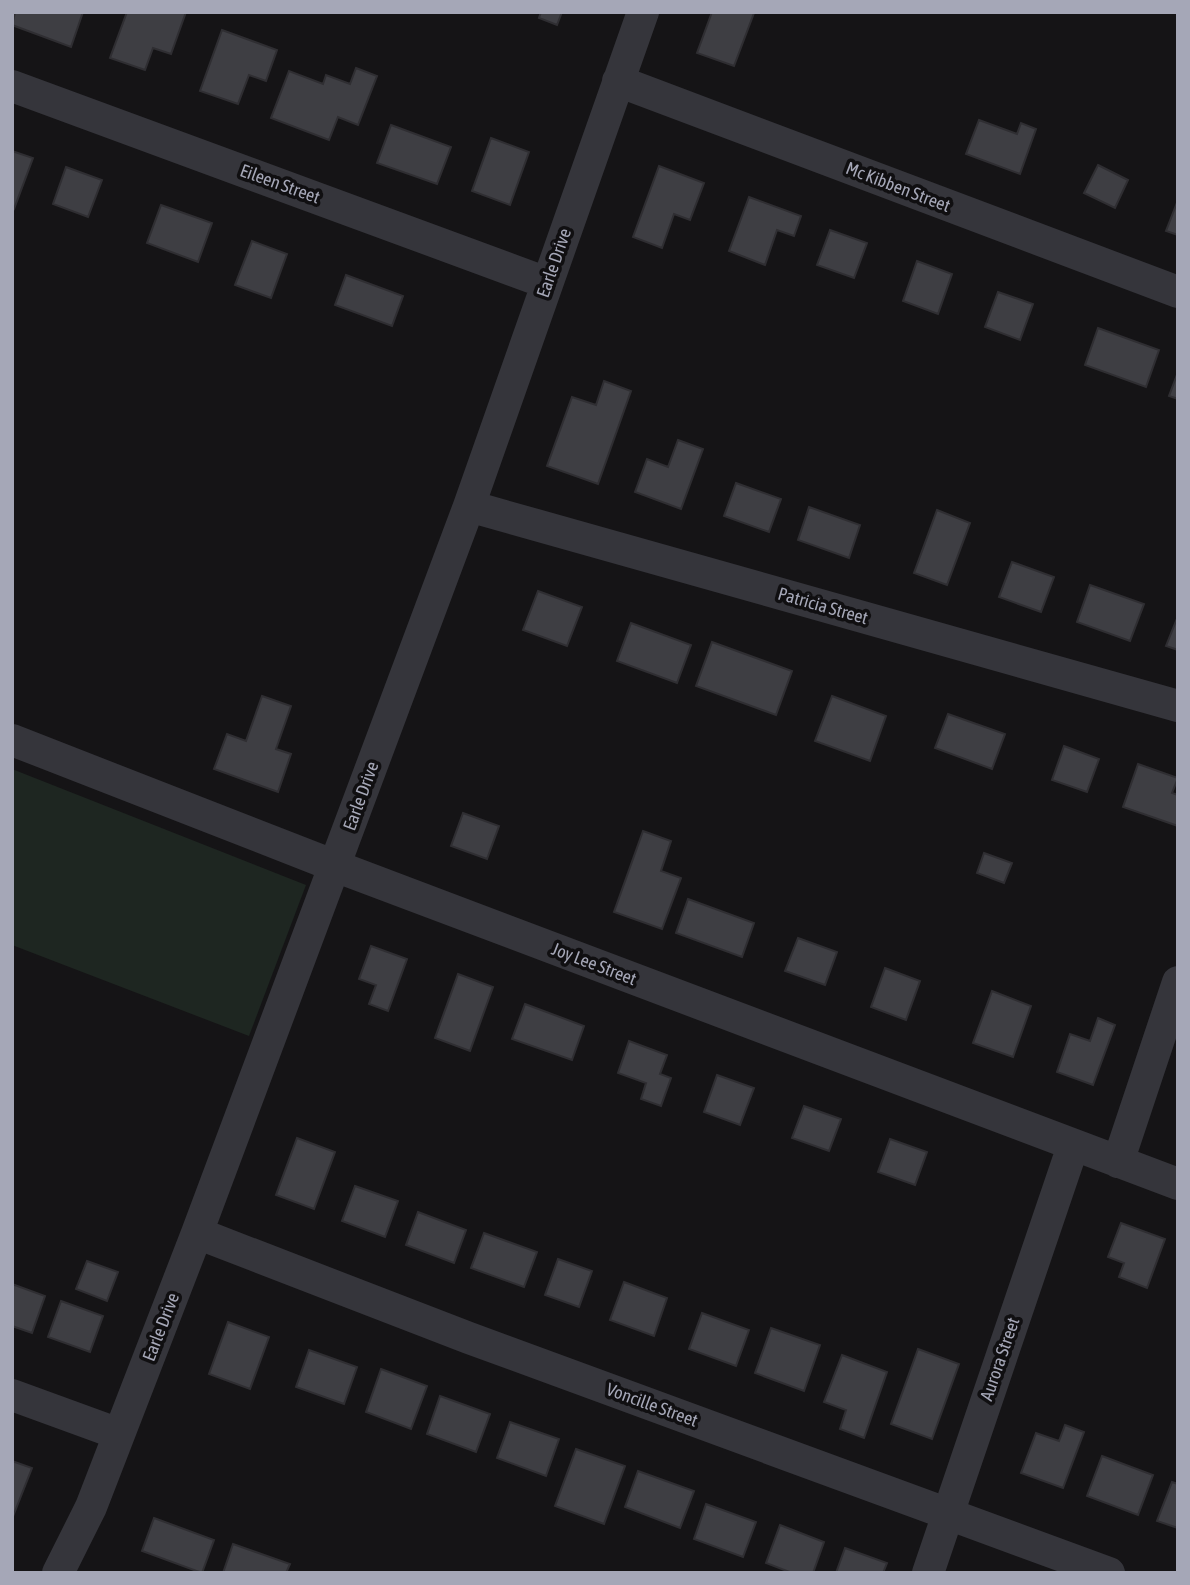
<svg xmlns="http://www.w3.org/2000/svg" width="1190" height="1585" viewBox="0 0 1190 1585" font-family="'Asap Condensed',sans-serif">
<style>
.grass{fill:#1e2621}
.building{fill:#3e3e43;stroke:#2f2e32;stroke-width:2}
.lines{fill:none;stroke-linecap:round;stroke-linejoin:round}
.minor{stroke:#35353b;stroke-width:32}
.labels{text-anchor:middle;stroke-width:7;stroke-linejoin:round;paint-order:stroke}
.street-label{font-size:18px;fill:#a5a7b7;stroke:#100f11}
</style>
<rect width="100%" height="100%" fill="#151416"/>
<path class="grass" d="M 12,769 L 306,885 L 249,1036 L 12,945 Z"/>
<path class="building" d="M 15,12 L 83,12 L 71,47 L 12,25 Z
M 127,12 L 186,12 L 171,54 L 153,48 L 145,70 L 110,58 Z
M 541,12 L 562,12 L 557,25 L 539,18 Z
M 712,12 L 754,13 L 734,66 L 697,53 Z
M 222,30 L 277,50 L 266,81 L 249,75 L 238,104 L 200,91 Z
M 356,68 L 377,76 L 358,125 L 338,117 L 329,140 L 271,118 L 289,71 L 323,84 L 326,75 L 350,84 Z
M 979,120 L 1017,134 L 1021,123 L 1036,129 L 1020,174 L 966,154 Z
M 391,125 L 451,147 L 437,184 L 377,163 Z
M 491,138 L 529,152 L 510,205 L 472,191 Z
M 12,151 L 33,158 L 14,209 L 12,208 Z
M 1098,165 L 1128,180 L 1115,208 L 1084,193 Z
M 659,166 L 704,183 L 690,220 L 674,214 L 662,248 L 633,237 Z
M 66,167 L 102,180 L 88,217 L 53,204 Z
M 749,197 L 801,216 L 794,236 L 777,230 L 765,265 L 729,251 Z
M 1178,200 L 1178,235 L 1166,231 Z
M 161,205 L 212,223 L 198,262 L 147,243 Z
M 830,230 L 867,243 L 854,278 L 817,265 Z
M 252,241 L 287,254 L 271,298 L 235,285 Z
M 917,261 L 952,274 L 938,314 L 903,301 Z
M 346,275 L 403,296 L 392,326 L 335,305 Z
M 998,292 L 1033,304 L 1020,340 L 985,327 Z
M 1098,328 L 1159,350 L 1146,387 L 1085,365 Z
M 1178,372 L 1178,399 L 1169,396 Z
M 604,381 L 631,391 L 598,484 L 547,466 L 572,397 L 596,405 Z
M 678,440 L 703,449 L 681,509 L 635,492 L 647,459 L 668,467 Z
M 736,483 L 781,499 L 769,532 L 724,516 Z
M 809,507 L 860,525 L 849,558 L 798,540 Z
M 937,510 L 970,523 L 947,585 L 914,573 Z
M 1012,562 L 1054,577 L 1041,612 L 999,597 Z
M 1090,585 L 1144,604 L 1130,641 L 1077,622 Z
M 538,591 L 582,607 L 567,646 L 523,630 Z
M 1178,616 L 1178,650 L 1166,646 Z
M 631,623 L 691,645 L 677,683 L 617,661 Z
M 712,642 L 792,671 L 776,715 L 696,686 Z
M 262,696 L 291,706 L 276,749 L 291,754 L 278,792 L 214,769 L 227,734 L 246,741 Z
M 832,696 L 886,716 L 870,761 L 815,741 Z
M 948,714 L 1005,734 L 992,769 L 935,748 Z
M 1064,746 L 1099,759 L 1087,792 L 1052,780 Z
M 1138,764 L 1178,778 L 1172,793 L 1178,795 L 1178,826 L 1123,807 Z
M 463,813 L 499,826 L 487,859 L 451,846 Z
M 643,831 L 671,841 L 661,871 L 681,878 L 662,929 L 614,912 Z
M 984,853 L 1012,863 L 1004,883 L 977,873 Z
M 688,899 L 754,923 L 742,957 L 676,933 Z
M 798,938 L 837,952 L 825,985 L 785,971 Z
M 371,946 L 407,959 L 388,1011 L 369,1004 L 376,985 L 359,979 Z
M 885,968 L 920,981 L 906,1020 L 871,1007 Z
M 458,974 L 493,987 L 470,1051 L 435,1038 Z
M 992,991 L 1031,1006 L 1013,1057 L 973,1043 Z
M 525,1004 L 584,1026 L 572,1060 L 512,1039 Z
M 1098,1018 L 1115,1025 L 1093,1085 L 1057,1072 L 1070,1034 L 1090,1041 Z
M 629,1041 L 667,1055 L 660,1074 L 671,1078 L 661,1106 L 641,1099 L 646,1083 L 618,1073 Z
M 717,1075 L 754,1088 L 740,1125 L 704,1112 Z
M 804,1106 L 841,1119 L 829,1151 L 792,1138 Z
M 297,1138 L 335,1152 L 314,1209 L 276,1195 Z
M 890,1139 L 927,1152 L 915,1185 L 878,1172 Z
M 355,1186 L 398,1201 L 385,1237 L 342,1221 Z
M 418,1212 L 466,1230 L 454,1263 L 406,1245 Z
M 1121,1223 L 1165,1239 L 1147,1288 L 1119,1277 L 1124,1263 L 1108,1257 Z
M 484,1233 L 537,1252 L 524,1287 L 471,1268 Z
M 558,1259 L 592,1271 L 579,1307 L 545,1295 Z
M 87,1261 L 118,1272 L 107,1301 L 76,1289 Z
M 624,1282 L 667,1298 L 654,1336 L 610,1320 Z
M 12,1284 L 45,1296 L 32,1333 L 12,1326 Z
M 61,1301 L 103,1316 L 90,1352 L 48,1337 Z
M 702,1313 L 749,1330 L 736,1366 L 689,1349 Z
M 228,1322 L 269,1337 L 250,1389 L 209,1374 Z
M 771,1328 L 820,1345 L 804,1391 L 755,1373 Z
M 918,1349 L 959,1364 L 932,1439 L 891,1424 Z
M 309,1350 L 357,1367 L 344,1404 L 296,1387 Z
M 842,1355 L 887,1372 L 864,1438 L 840,1429 L 846,1410 L 824,1402 Z
M 381,1369 L 427,1386 L 411,1429 L 366,1412 Z
M 440,1396 L 490,1414 L 476,1452 L 427,1434 Z
M 510,1422 L 559,1439 L 546,1476 L 497,1458 Z
M 1065,1425 L 1084,1432 L 1063,1488 L 1021,1473 L 1036,1433 L 1059,1441 Z
M 576,1449 L 625,1466 L 604,1524 L 555,1506 Z
M 1102,1456 L 1153,1475 L 1138,1515 L 1087,1496 Z
M 12,1461 L 32,1468 L 12,1519 Z
M 638,1471 L 694,1491 L 680,1528 L 625,1507 Z
M 1172,1482 L 1178,1484 L 1178,1528 L 1157,1521 Z
M 706,1504 L 756,1522 L 743,1557 L 694,1539 Z
M 154,1518 L 214,1540 L 202,1573 L 142,1551 Z
M 780,1525 L 824,1542 L 813,1573 L 792,1573 L 766,1563 Z
M 233,1544 L 290,1564 L 286,1573 L 223,1573 Z
M 845,1548 L 887,1563 L 883,1573 L 836,1573 Z"/>
<g class="lines">
<path class="minor" d="M 618,81 L 1178,292
M 12,86 L 547,283
M 469,506 L 1178,706
M 12,740 L 335,866 L 1178,1184
M 1118,1162 L 1178,982
M 197,1233 L 469,1338 L 1109,1573
M 12,1395 L 119,1434
M 58,1573 L 91,1507 L 197,1233 L 469,506 L 643,12
M 928,1573 L 1073,1146"/>
</g>
<g class="labels">
<g class="street-label">
<text transform="translate(280 184) rotate(20)" y="6">Eileen Street</text>
<text transform="translate(898 187) rotate(21)" y="6">Mc Kibben Street</text>
<text transform="translate(554 263) rotate(-71)" y="6">Earle Drive</text>
<text transform="translate(823 606) rotate(16)" y="6">Patricia Street</text>
<text transform="translate(361 796) rotate(-70)" y="6">Earle Drive</text>
<text transform="translate(594 964) rotate(21)" y="6">Joy Lee Street</text>
<text transform="translate(161 1327) rotate(-69)" y="6">Earle Drive</text>
<text transform="translate(1000 1359) rotate(-71)" y="6">Aurora Street</text>
<text transform="translate(652 1405) rotate(20)" y="6">Voncille Street</text>
</g>
</g>
<rect width="1190" height="1585" fill="none" stroke="#a5a7b7" stroke-width="28"/>
</svg>
